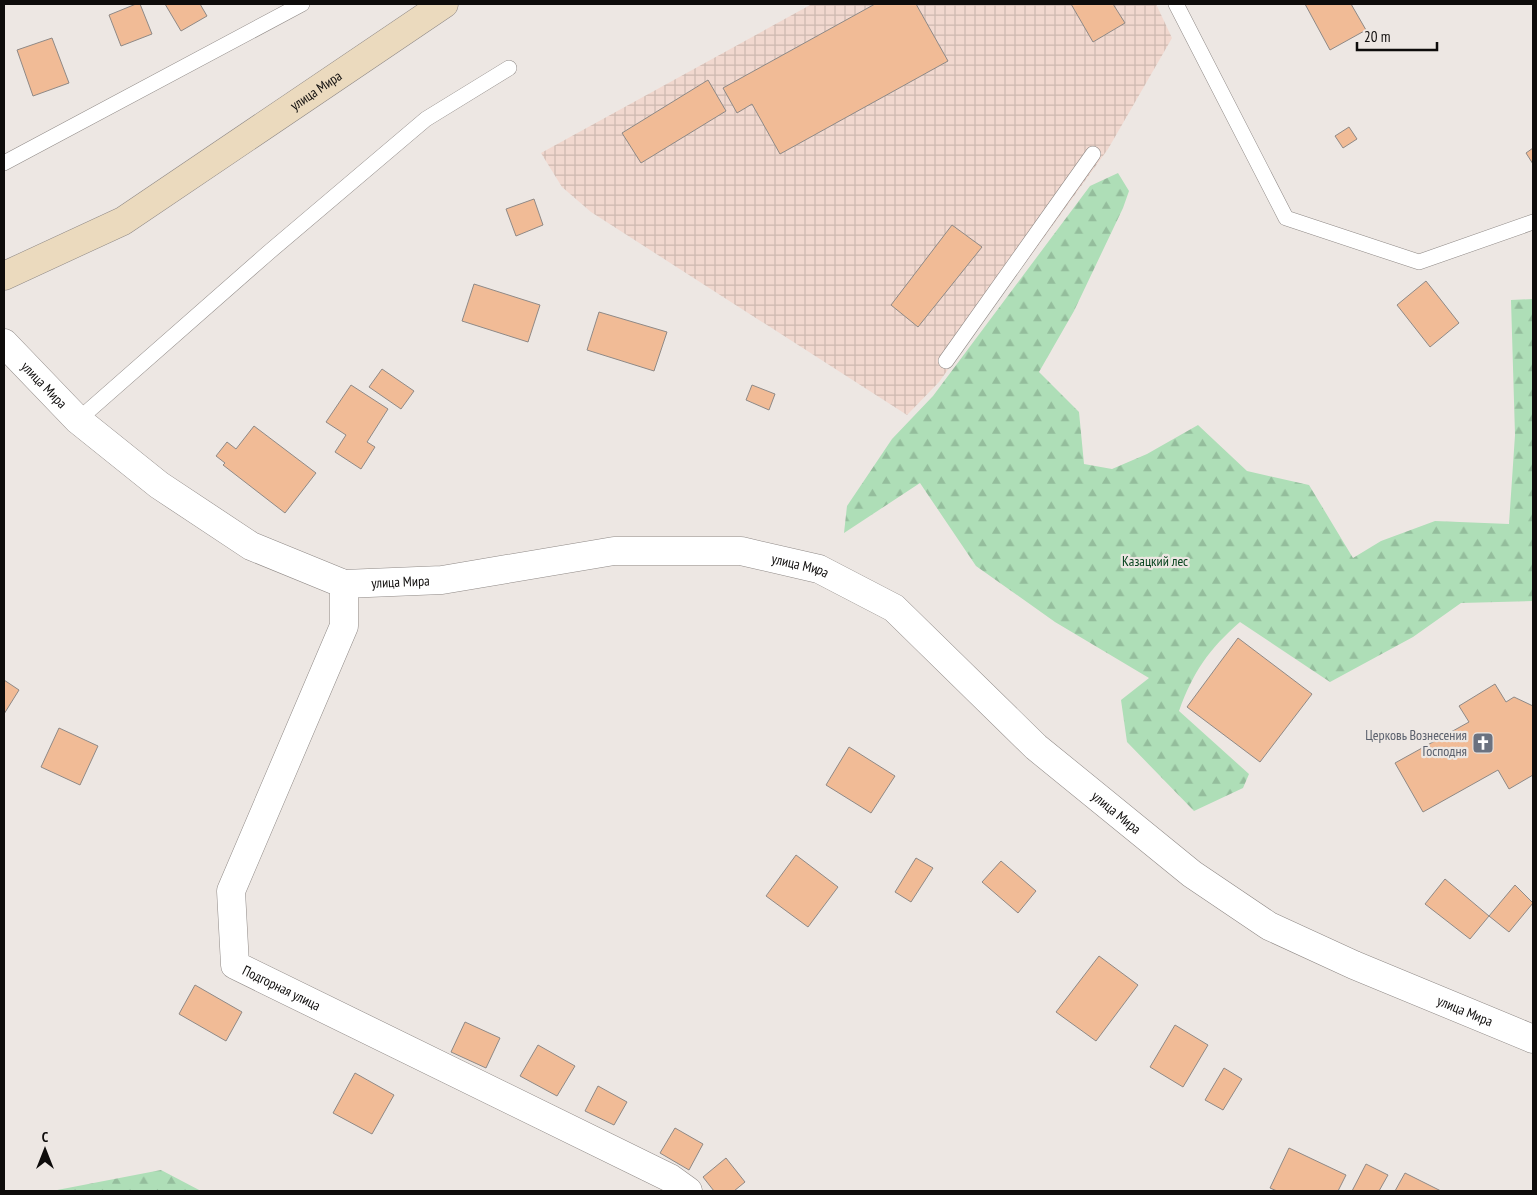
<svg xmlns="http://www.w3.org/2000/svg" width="1537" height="1195" viewBox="0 0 1537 1195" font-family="'PT Sans Narrow',sans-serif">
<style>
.industrial{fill:url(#industrial-grid)}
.forest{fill:url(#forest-firs)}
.building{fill:#f1bb96;stroke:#8f8986}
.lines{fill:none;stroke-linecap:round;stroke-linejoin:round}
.lane-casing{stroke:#8f8986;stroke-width:16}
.street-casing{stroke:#8f8986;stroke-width:29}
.secondary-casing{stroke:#8f8986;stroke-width:29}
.lane{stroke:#fff;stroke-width:15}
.street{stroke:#fff;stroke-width:28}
.secondary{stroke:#ebdabe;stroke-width:28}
.labels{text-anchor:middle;stroke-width:4.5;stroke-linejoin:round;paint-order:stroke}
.street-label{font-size:14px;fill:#0e0c0b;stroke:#ede7e3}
.park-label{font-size:14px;fill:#07441e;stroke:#ede7e3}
.worship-label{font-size:14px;fill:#5b616d;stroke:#ede7e3;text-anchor:end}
</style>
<defs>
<pattern id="industrial-grid" width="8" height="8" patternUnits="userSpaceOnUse" patternTransform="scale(1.25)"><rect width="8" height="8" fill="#f1d8cf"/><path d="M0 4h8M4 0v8" fill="none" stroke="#cdb8b0"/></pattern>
<pattern id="forest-firs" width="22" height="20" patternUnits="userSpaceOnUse" patternTransform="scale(1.25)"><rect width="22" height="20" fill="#aedeb7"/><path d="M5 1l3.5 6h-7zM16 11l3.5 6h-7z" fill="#94bd9c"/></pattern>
</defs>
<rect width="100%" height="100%" fill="#ede7e3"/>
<path class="industrial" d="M 812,4 L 1156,4 L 1172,38 L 1108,149 L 939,382 L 907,415 L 591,212 L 562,187 L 541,153 Z"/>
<path class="forest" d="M 1118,173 L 1129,191 L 1123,208 L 1074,311 L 1039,372 L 1079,412 L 1084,464 L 1112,469 L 1147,454 L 1198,425 L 1247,471 L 1309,485 L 1353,558 L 1381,541 L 1435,521 L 1509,524 L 1515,435 L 1511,300 L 1533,299 L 1533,601 L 1461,603 L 1413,637 L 1330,682 L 1240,622 C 1209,649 1193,672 1179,711 L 1249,774 L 1243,788 L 1194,811 L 1127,742 L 1121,700 L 1149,678 L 1055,622 L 976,566 L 920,483 L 844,533 L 847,506 L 892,439 L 933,396 L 1090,186 Z
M 161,1170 L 201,1191 L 52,1191 Z"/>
<path class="building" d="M 136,4 L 140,4 L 152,34 L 121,46 L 109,15 Z
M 165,4 L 200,4 L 207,16 L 181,31 Z
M 875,4 L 916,4 L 948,61 L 780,154 L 752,104 L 737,113 L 723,88 Z
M 1071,4 L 1113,4 L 1125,23 L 1093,42 Z
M 1305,4 L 1351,4 L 1366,30 L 1330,50 Z
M 52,38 L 69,83 L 33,96 L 17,50 Z
M 708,80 L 726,111 L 641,163 L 622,133 Z
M 1349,127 L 1357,139 L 1343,148 L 1335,136 Z
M 1533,148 L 1533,164 L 1526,153 Z
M 534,199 L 543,225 L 516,236 L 506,209 Z
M 952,225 L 982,247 L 918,327 L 891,305 Z
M 1426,281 L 1459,323 L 1430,347 L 1397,305 Z
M 474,284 L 540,305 L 528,342 L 462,321 Z
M 599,312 L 667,332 L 654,371 L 587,350 Z
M 382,369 L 414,391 L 401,409 L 369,387 Z
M 351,385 L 388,409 L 367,442 L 375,447 L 361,469 L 335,452 L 346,435 L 326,422 Z
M 752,385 L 775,394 L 769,410 L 746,400 Z
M 254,426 L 316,473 L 285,513 L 223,465 L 225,463 L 216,456 L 227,442 L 236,449 Z
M 1238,638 L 1312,694 L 1260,762 L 1187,707 Z
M 4,680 L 19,690 L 4,714 Z
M 1495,684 L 1506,702 L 1514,697 L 1533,706 L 1533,775 L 1509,789 L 1498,770 L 1423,812 L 1395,763 L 1469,722 L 1459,706 Z
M 59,728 L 98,746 L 80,785 L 41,767 Z
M 849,747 L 895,776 L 871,813 L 826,785 Z
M 796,855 L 838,887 L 808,927 L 766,896 Z
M 916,858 L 933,868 L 911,902 L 895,892 Z
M 1001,861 L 1036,891 L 1018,913 L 982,882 Z
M 1445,879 L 1489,916 L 1470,939 L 1425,904 Z
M 1515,885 L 1533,903 L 1509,932 L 1489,916 Z
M 1099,956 L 1138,985 L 1096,1041 L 1056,1012 Z
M 195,985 L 242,1012 L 226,1041 L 179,1014 Z
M 465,1022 L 500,1038 L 486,1068 L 451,1052 Z
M 1175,1025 L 1208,1045 L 1183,1087 L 1150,1067 Z
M 538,1045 L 575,1066 L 557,1096 L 520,1076 Z
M 1224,1068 L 1242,1079 L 1223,1110 L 1205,1100 Z
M 355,1073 L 394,1095 L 372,1134 L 333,1113 Z
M 598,1086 L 627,1102 L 614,1125 L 585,1111 Z
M 675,1128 L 703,1144 L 689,1170 L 660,1153 Z
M 1289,1148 L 1346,1175 L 1338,1191 L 1277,1191 L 1270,1188 Z
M 726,1158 L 745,1182 L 734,1191 L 714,1191 L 703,1177 Z
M 1366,1164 L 1388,1175 L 1379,1191 L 1352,1191 Z
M 1405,1173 L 1441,1191 L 1395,1191 Z"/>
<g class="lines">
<g class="lane-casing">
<path id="lane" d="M 1176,4 L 1286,218 L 1419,262 L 1533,222
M 4,163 L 302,4
M 946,361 L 1093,154
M 78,420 L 268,253 L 426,119 L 509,68"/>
</g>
<g class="street-casing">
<g id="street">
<path id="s1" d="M 4,343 L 78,420 L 159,485 L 251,546 L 344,584 L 442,580 L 614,551 L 741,551 L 819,569 L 894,608 L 1036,747 L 1192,874 L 1269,926 L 1354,965 L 1533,1039"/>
<path id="s2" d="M 344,584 L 344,626 L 231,891 L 235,965 L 670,1178 L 688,1191"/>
</g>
</g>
<g class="secondary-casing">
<g id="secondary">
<path id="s3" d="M 4,276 L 123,221 L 444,4"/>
</g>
</g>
<use href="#lane" class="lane"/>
<use href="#street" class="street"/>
<use href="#secondary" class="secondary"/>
</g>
<defs>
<g id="church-square" transform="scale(1.125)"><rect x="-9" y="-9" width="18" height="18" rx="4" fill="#6b7280" stroke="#ede7e3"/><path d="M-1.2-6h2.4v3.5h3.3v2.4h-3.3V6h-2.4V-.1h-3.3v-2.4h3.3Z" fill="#fff"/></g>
</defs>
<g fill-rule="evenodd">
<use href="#church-square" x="1483" y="743"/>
</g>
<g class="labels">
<g class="street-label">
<text dy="5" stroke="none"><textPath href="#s3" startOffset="364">улица Мира</textPath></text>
<text dy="5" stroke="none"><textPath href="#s1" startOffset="58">улица Мира</textPath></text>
<text dy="5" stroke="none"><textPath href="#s1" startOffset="882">улица Мира</textPath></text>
<text dy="5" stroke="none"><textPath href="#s1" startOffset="478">улица Мира</textPath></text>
<text dy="5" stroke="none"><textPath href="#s1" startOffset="1288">улица Мира</textPath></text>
<text dy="5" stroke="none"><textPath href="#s2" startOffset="456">Подгорная улица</textPath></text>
<text dy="5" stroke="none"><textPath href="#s1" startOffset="1692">улица Мира</textPath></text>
</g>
<g class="park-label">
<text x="1155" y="566">Казацкий лес</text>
</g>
<g class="worship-label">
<text x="1467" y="740">Церковь Вознесения<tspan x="1467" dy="16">Господня</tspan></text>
</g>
</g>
<rect width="1537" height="1195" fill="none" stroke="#0e0c0b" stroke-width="10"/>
<g transform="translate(45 1150)" stroke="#ede7e3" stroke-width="4" paint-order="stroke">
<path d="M0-4L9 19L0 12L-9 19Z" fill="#0e0c0b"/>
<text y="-8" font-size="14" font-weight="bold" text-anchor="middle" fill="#0e0c0b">С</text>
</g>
<path d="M1357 42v8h80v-8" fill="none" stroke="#0e0c0b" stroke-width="2.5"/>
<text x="1364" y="42" font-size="15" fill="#0e0c0b" stroke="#ede7e3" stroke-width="4" paint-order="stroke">20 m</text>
</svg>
